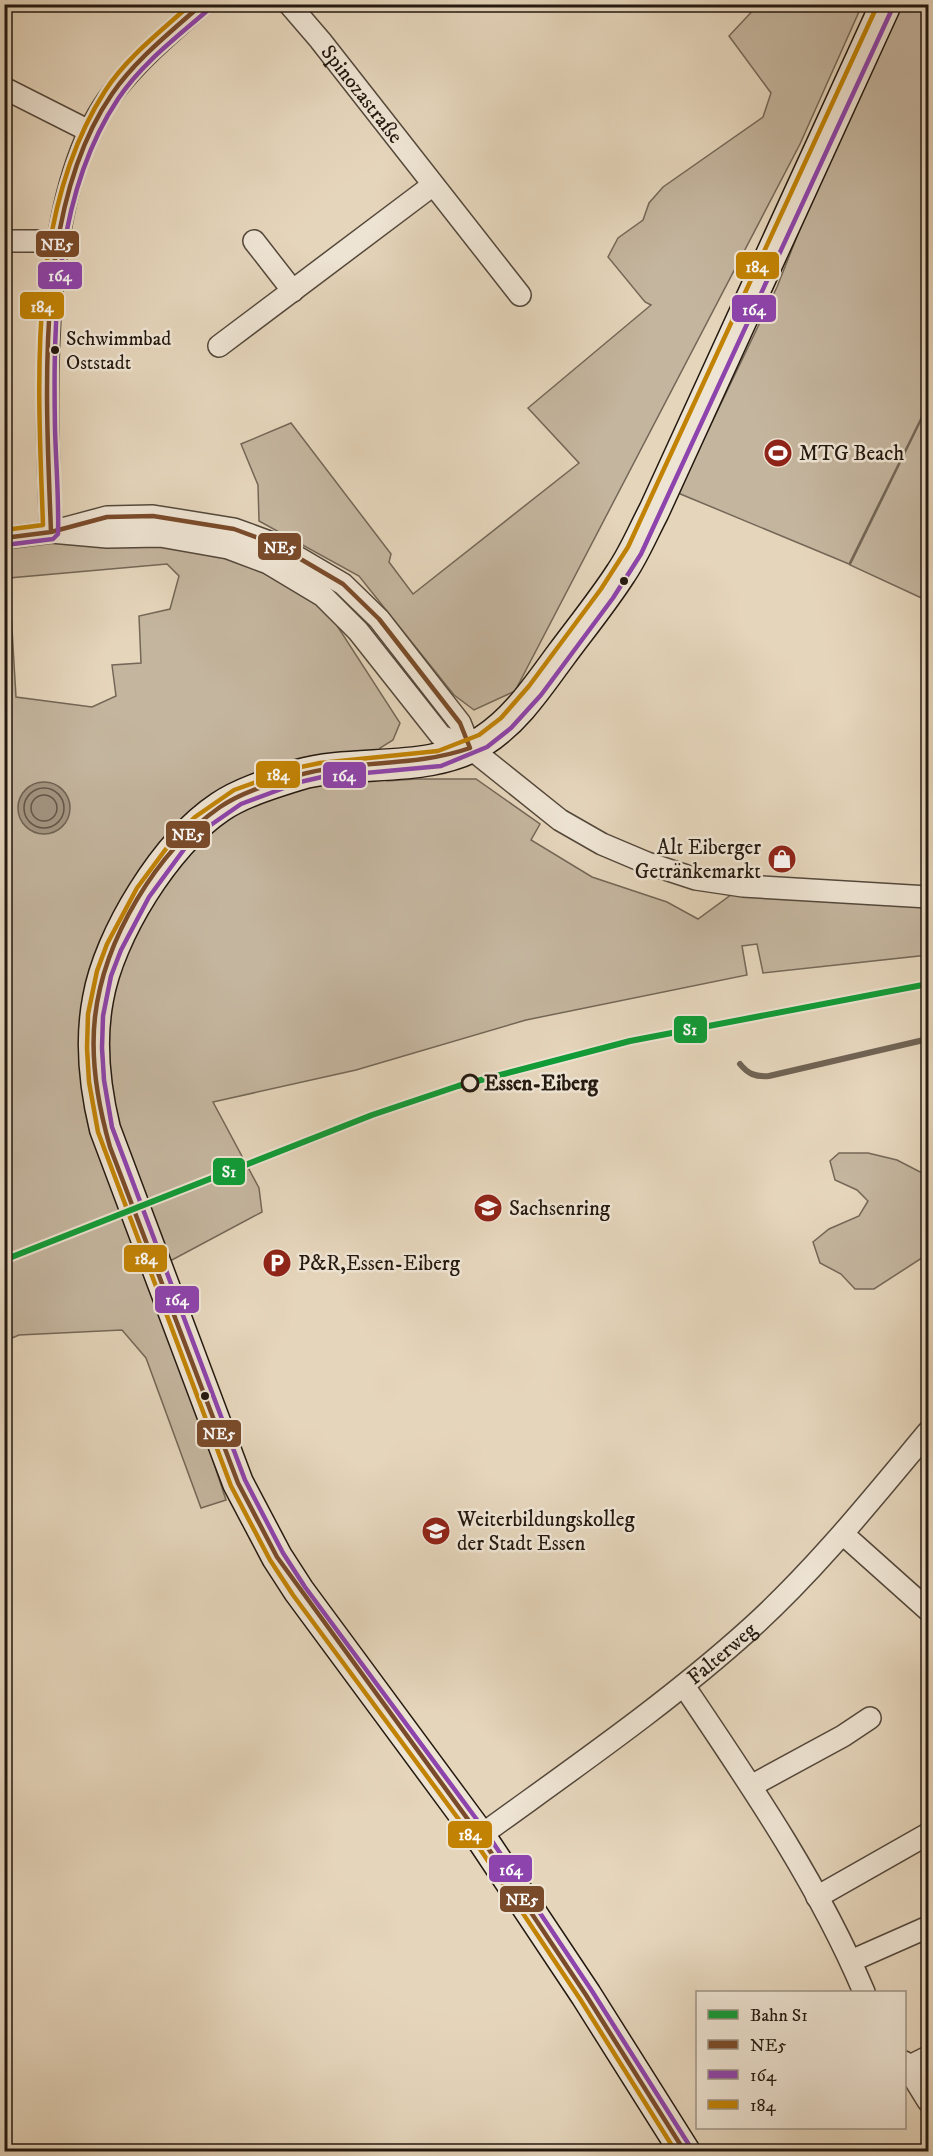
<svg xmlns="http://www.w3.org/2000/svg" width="933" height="2156" viewBox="0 0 933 2156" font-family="'IM FELL DW Pica',serif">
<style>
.green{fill:#c4b59e;stroke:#746757;stroke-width:1.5;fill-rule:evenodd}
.water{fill:#a39581;stroke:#706354;stroke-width:1.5}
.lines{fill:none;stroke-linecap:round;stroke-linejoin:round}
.shore{stroke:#645748;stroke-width:1.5}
.stream{stroke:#706354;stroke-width:6}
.street-casing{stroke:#54483b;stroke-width:24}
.secondary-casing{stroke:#241910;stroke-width:33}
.street{stroke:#eee4d3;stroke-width:21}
.secondary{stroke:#eee4d3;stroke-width:30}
.bus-1-casing{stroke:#eee4d3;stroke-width:9}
.bus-2-casing{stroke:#eee4d3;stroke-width:9}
.bus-3-casing{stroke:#eee4d3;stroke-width:9}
.bus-1{stroke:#7a4b2a;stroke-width:4.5}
.bus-2{stroke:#8e44ad;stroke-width:4.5}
.bus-3{stroke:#c28304;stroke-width:4.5}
.rail-1-casing{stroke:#eee4d3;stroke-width:10}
.rail-1{stroke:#109c37;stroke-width:6}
.bus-dot{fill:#241910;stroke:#eee4d3;stroke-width:2}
.stop-dot{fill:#eee4d3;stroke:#241910;stroke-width:3}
.labels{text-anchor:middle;stroke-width:5;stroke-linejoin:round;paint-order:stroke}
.bus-label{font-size:20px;fill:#241910;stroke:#eee4d3;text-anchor:start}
.street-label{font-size:21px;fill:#241910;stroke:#eee4d3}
.poi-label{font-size:21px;fill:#241910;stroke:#eee4d3;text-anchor:start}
.stop-label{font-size:21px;font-weight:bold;fill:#241910;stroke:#eee4d3;text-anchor:start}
.line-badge{stroke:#eee4d3;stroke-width:2}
.badge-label{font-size:16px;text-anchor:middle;font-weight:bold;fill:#fff}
</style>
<rect width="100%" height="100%" fill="#e5d5bb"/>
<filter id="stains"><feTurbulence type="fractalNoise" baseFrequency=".00333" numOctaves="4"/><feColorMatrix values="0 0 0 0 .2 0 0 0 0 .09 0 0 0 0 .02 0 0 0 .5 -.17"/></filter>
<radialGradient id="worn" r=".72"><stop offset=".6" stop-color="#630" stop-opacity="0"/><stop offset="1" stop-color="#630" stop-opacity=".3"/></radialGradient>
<path class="green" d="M 758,5 L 862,5 L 800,144 L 515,691 L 474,710 L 454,695 L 359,576 L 259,521 L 258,485 L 241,444 L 291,423 L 391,554 L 389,562 L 413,594 L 579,463 L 528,408 L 651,305 L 645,302 L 608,257 L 618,238 L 643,220 L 649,203 L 663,187 L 763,117 L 771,93 L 729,36 Z
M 899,5 L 928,5 L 928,404 L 849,564 L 678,493 L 777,287 L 815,191 Z
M 928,406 L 928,601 L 850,565 Z
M 4,539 L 186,540 L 316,593 L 400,723 L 393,740 L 380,748 L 387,781 L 416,779 L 476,779 L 540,824 L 531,840 L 592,877 L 667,902 L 698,919 L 743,886 L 928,897 L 928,955 L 763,973 L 757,944 L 742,946 L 747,975 L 526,1020 L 356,1070 L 213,1102 L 259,1188 L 262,1212 L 170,1261 L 170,1331 L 226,1500 L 201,1508 L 146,1358 L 122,1330 L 19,1335 L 5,1341 ZM 167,564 L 179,576 L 170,609 L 139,616 L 141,663 L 112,665 L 116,696 L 92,707 L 16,697 L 9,578 Z
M 839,1153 L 868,1153 L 897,1160 L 928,1176 L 928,1254 L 874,1289 L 855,1289 L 841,1274 L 820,1263 L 813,1242 L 829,1229 L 859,1216 L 868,1201 L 857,1190 L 835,1180 L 830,1161 Z"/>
<path class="water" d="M18 808a26 26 0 1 1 52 0a26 26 0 1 1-52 0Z"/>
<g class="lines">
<path class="shore" d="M24 808a20 20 0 1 1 40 0a20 20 0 1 1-40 0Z
M31 808a13 13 0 1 1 26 0a13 13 0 1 1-26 0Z"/>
<path class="stream" d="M 740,1064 C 748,1074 755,1077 769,1076 L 928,1039"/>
<g class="street-casing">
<g id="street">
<path id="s1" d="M 289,4 L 320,40 L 520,295"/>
<path d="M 4,88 L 89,131"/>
<path d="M 4,241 L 56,241"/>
<path d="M 254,241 L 293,291"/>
<path d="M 219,346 L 433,185"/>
<path d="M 51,532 L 107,537 L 160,536 L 228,548 L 268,563 L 323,596 L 358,631 L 441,736 L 470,748 L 560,820 L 602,844 L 647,863 L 696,879 L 743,886 L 928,897"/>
<path d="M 51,532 C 46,410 35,194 112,94 C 138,60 171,32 203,4"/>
<path d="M 4,538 L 51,532 L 107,517 L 153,516 L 234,529 L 275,544 L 343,584 L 379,619 L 460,723 L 470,748"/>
<path d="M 843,1534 L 928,1610"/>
<path d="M 684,1686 C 750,1784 818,1883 864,1992"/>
<path d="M 751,1786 L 843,1736 L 870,1718"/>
<path id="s2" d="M 480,1836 C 572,1769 667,1704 751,1628 C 817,1568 872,1499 928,1432"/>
<path d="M 817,1897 L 928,1834"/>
<path d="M 851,1961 L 928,1927"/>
<path d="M 904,2062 L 928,2101"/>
<path d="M 908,2067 L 928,2057"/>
</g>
</g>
<g class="secondary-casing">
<path id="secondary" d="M 685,2152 L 586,1995 L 480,1836 L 299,1591 L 277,1557 L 238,1483 L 105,1129 C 95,1088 90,1041 98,999 C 109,935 166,843 220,807 C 242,792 273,783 298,775 C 358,758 428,775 483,741 C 516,720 538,686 561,655 C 581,628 603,601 621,573 C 634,554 643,532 654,511 L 886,4"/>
</g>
<use href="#street" class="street"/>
<use href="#secondary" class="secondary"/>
<g class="bus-1-casing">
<path id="bus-1" d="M 51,532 C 46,398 33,208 112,94 C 136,59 171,32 202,4
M 4,538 L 51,532 L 107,517 L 153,516 L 234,529 L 275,544 L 343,584 L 379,619 L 460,723 L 470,748
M 470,748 C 413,768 353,759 296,776 C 270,784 242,792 220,807 C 156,852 104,939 95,1017 C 90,1061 98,1105 110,1147 L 238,1483 L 277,1557 L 480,1836 L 586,1995 L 685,2152"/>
</g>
<g class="bus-2-casing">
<path id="bus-2" d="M 5,545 L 53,539 L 58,534 C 59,499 56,464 55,429 C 53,320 55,193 118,99 C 141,64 177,37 208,10
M 691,2148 L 592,1991 L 486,1832 L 305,1587 L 283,1553 L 245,1480 L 112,1127 L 104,1080 L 102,1048 L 103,1016 L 111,976 L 121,950 L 149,897 L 185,848 L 205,829 L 241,804 L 300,782 L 322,777 L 441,766 L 487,747 L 511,728 L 541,695 L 613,598 L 641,554 L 893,7"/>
</g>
<g class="bus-3-casing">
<path id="bus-3" d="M 4,530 L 43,525 C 38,385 26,214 105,91 C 126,58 161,31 191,4
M 676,2152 L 580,1999 L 474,1840 L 293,1595 L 270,1560 L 231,1486 L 98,1132 L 89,1082 L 87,1048 L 88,1014 L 97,971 L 107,944 L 137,888 L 174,838 L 195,817 L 234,790 L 296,768 L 320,763 L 438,751 L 479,735 L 501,718 L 529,686 L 601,589 L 628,547 L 878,4"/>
</g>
<use href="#bus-1" class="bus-1"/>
<use href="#bus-2" class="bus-2"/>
<use href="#bus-3" class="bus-3"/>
<g class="rail-1-casing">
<path id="rail-1" d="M 4,1260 L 372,1115 L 458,1086 L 630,1041 L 928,984"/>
</g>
<use href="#rail-1" class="rail-1"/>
</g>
<defs>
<g id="stadium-disc" transform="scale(1.5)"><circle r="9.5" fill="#8f2418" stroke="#eee4d3"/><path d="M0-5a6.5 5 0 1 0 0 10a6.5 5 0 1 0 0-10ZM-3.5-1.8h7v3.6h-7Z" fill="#fff"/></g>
<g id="shop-disc" transform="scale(1.5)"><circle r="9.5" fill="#8f2418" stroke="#eee4d3"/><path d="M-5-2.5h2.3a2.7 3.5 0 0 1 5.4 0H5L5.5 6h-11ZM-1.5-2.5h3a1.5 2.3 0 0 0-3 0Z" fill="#fff"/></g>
<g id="school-disc" transform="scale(1.5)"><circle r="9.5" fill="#8f2418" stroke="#eee4d3"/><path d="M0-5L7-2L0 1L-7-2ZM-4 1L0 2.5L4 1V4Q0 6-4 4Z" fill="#fff"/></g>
<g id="parking-disc" transform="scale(1.5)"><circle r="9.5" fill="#8f2418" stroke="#eee4d3"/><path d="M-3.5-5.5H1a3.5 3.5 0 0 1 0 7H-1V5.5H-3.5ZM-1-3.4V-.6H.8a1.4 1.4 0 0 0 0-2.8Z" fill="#fff"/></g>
</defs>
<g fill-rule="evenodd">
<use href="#stadium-disc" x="778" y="453"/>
<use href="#shop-disc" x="782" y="859"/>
<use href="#school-disc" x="488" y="1208"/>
<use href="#parking-disc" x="277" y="1263"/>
<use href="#school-disc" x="436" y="1531"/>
</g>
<g class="bus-dot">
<circle cx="55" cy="350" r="5"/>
<circle cx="624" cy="581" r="5"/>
<circle cx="205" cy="1396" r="5"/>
</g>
<circle class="stop-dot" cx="470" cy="1083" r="8"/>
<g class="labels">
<g class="bus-label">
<text x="66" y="345">Schwimmbad<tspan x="66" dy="24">Oststadt</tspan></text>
</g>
<g class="street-label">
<text dy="7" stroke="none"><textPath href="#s1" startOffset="116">Spinozastraße</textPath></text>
<text dy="7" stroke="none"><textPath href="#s2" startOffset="303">Falterweg</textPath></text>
</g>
<g class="poi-label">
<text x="799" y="460">MTG Beach</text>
<text x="761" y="854" text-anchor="end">Alt Eiberger<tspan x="761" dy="24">Getränkemarkt</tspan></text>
<text x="509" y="1215">Sachsenring</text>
<text x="298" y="1270">P&amp;R,Essen-Eiberg</text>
<text x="457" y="1526">Weiterbildungskolleg<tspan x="457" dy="24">der Stadt Essen</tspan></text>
</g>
<g class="stop-label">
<text x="484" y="1090">Essen-Eiberg</text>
</g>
</g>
<g class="line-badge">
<rect x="35" y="230" width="45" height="28" rx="6" fill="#7a4b2a"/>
<rect x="735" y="251" width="45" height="29" rx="6" fill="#c28304"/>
<rect x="37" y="261" width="46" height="29" rx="6" fill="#8e44ad"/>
<rect x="19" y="291" width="46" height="29" rx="6" fill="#c28304"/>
<rect x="731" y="294" width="46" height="29" rx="6" fill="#8e44ad"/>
<rect x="257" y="532" width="45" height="29" rx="6" fill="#7a4b2a"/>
<rect x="255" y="760" width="46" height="29" rx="6" fill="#c28304"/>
<rect x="322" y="761" width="45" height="28" rx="6" fill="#8e44ad"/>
<rect x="165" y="820" width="46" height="29" rx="6" fill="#7a4b2a"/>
<rect x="673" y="1015" width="35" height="29" rx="6" fill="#109c37"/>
<rect x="212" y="1157" width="34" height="29" rx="6" fill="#109c37"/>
<rect x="123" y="1244" width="45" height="29" rx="6" fill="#c28304"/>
<rect x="154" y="1285" width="46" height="29" rx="6" fill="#8e44ad"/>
<rect x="196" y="1419" width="46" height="29" rx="6" fill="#7a4b2a"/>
<rect x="447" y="1820" width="46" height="29" rx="6" fill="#c28304"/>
<rect x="488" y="1854" width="45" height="29" rx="6" fill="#8e44ad"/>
<rect x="499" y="1885" width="46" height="28" rx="6" fill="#7a4b2a"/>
</g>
<g class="badge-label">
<text x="57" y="250">NE5</text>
<text x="757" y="272">184</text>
<text x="60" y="281">164</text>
<text x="42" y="312">184</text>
<text x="754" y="315">164</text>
<text x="280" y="553">NE5</text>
<text x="278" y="780">184</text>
<text x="344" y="781">164</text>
<text x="188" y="840">NE5</text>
<text x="690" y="1035">S1</text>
<text x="229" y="1177">S1</text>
<text x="146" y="1264">184</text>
<text x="177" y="1305">164</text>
<text x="219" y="1439">NE5</text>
<text x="470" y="1840">184</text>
<text x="511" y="1875">164</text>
<text x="522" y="1905">NE5</text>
</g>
<rect width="933" height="2156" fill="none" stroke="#e5d5bb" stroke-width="24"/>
<rect x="6" y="6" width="921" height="2144" fill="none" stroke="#241910" stroke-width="3"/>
<rect x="12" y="12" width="909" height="2132" fill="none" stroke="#241910" stroke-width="1.5"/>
<rect x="696" y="1991" width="210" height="138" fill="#eee4d3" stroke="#9d9385" stroke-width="1.5"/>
<rect x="708" y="2010" width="30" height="9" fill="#109c37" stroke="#9d9385" stroke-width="1.5"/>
<text x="750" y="2021" font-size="18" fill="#241910">Bahn S1</text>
<rect x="708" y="2040" width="30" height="9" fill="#7a4b2a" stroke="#9d9385" stroke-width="1.5"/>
<text x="750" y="2051" font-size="18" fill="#241910">NE5</text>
<rect x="708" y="2070" width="30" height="9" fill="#8e44ad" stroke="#9d9385" stroke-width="1.5"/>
<text x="750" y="2081" font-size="18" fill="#241910">164</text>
<rect x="708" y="2100" width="30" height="9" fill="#c28304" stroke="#9d9385" stroke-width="1.5"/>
<text x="750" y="2111" font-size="18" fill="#241910">184</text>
<rect width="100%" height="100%" filter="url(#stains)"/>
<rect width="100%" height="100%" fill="url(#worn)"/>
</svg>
